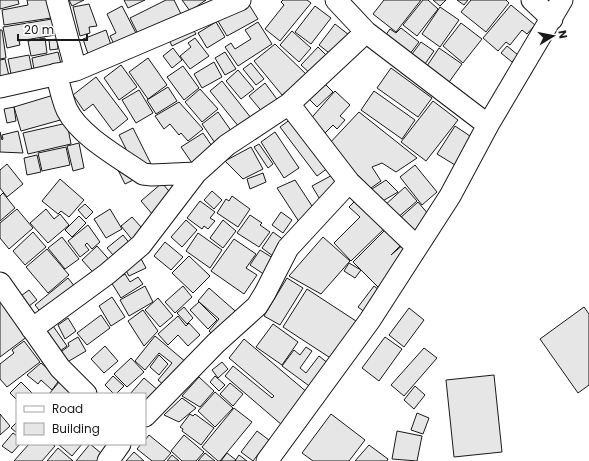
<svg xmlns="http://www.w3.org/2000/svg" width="589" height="461" viewBox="0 0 589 461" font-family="Poppins,sans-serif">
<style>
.building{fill:#e6e6e6;stroke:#1a1a1a}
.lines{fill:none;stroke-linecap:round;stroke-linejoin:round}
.minor-casing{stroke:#1a1a1a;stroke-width:23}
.minor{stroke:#fff;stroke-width:21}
</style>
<rect width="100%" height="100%" fill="#fff"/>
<path class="building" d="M 0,0 L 18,0 L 19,4 L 0,9 Z
M 27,0 L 48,0 L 51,18 L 4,25 L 2,10 L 28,5 Z
M 69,0 L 84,0 L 72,6 Z
M 124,0 L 145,0 L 128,8 Z
M 166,0 L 174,0 L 186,24 L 144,46 L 130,18 Z
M 182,0 L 206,0 L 190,11 Z
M 283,0 L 307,0 L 311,3 L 280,41 L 265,29 L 284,5 L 281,2 Z
M 384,0 L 421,0 L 396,32 L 373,14 Z
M 423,0 L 428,0 L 438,9 L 417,36 L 403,25 Z
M 433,0 L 446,0 L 440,6 Z
M 457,0 L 468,0 L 464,5 Z
M 471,0 L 506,0 L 509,3 L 486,32 L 461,12 Z
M 248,3 L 258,19 L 227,36 L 218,21 Z
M 89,4 L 97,26 L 89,27 L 90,33 L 80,36 L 73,7 Z
M 511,5 L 535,25 L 527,34 L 522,30 L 510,45 L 506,42 L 498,51 L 483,38 Z
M 122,6 L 137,35 L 115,46 L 110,36 L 116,33 L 107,14 Z
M 315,6 L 331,18 L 311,44 L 295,32 Z
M 440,7 L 459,20 L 440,47 L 422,34 Z
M 52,19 L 55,35 L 19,41 L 20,45 L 7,48 L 3,27 Z
M 216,22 L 225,37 L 207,48 L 198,33 Z
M 258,22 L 272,44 L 238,66 L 225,47 L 231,43 L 235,49 L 251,39 L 245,30 Z
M 461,23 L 482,39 L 463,63 L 443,46 Z
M 335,24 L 349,35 L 333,56 L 319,45 Z
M 191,26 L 196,34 L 172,46 L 168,38 Z
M 401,28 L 419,42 L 409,55 L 385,36 L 390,29 L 396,33 Z
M 0,30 L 2,30 L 6,58 L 0,59 Z
M 106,30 L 111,45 L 88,54 L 83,39 Z
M 292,31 L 311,48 L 299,62 L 280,45 Z
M 45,38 L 47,53 L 31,56 L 28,41 Z
M 195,38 L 209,56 L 190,69 L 180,56 L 191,47 L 188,43 Z
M 57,39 L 58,49 L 50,50 L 49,40 Z
M 421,42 L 434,51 L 425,64 L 412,54 Z
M 275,44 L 308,76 L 282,95 L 254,61 Z
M 507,46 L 518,55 L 512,62 L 501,53 Z
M 318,47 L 331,60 L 314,77 L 301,65 Z
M 173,48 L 182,60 L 172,68 L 163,56 Z
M 439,48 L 462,64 L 447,85 L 425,69 Z
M 58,52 L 61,64 L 34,69 L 32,58 Z
M 225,52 L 236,69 L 225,75 L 215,58 Z
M 29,55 L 32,70 L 11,74 L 8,59 Z
M 148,58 L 167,85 L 148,99 L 129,72 Z
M 5,59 L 10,80 L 0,83 L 0,60 Z
M 214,62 L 222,77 L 202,88 L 194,74 Z
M 251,63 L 264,79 L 256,85 L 243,69 Z
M 121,65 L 137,87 L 119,100 L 104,78 Z
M 183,66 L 199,88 L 184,100 L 167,77 Z
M 391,68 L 432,98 L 418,117 L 377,88 Z
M 238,70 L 254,89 L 241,99 L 226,81 Z
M 96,77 L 128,119 L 113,131 L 93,104 L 84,111 L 73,95 Z
M 222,81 L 255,123 L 243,132 L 210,91 Z
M 265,83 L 279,102 L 264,114 L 249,96 Z
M 324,83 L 333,92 L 317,107 L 308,98 Z
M 168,87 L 177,101 L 156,114 L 147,100 Z
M 200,89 L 218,109 L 202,122 L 185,102 Z
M 139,90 L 153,113 L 136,123 L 122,100 Z
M 335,91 L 350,105 L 340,116 L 345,120 L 337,129 L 333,125 L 322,136 L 307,123 Z
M 374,91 L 415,120 L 402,139 L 361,110 Z
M 57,94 L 64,119 L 21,131 L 14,107 Z
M 433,101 L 458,120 L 426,161 L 401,142 Z
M 179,102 L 203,129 L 188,141 L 181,133 L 179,135 L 170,124 L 164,129 L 155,116 Z
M 14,107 L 16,121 L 7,123 L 4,109 Z
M 218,112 L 234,135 L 217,146 L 202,124 Z
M 359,112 L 417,158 L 396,172 L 382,163 L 372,167 L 381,181 L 371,188 L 327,146 Z
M 295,116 L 332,165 L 317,176 L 280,127 Z
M 67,123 L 71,144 L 28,154 L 23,133 Z
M 455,126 L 473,138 L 455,165 L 437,154 Z
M 133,128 L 154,170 L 125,184 L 111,156 L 126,149 L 119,135 Z
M 18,131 L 23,153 L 0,152 L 0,132 L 2,140 L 3,139 L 2,135 Z
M 275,132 L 299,168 L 284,178 L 261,142 Z
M 203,133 L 214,149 L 192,163 L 181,147 Z
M 79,143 L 84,168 L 73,171 L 67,146 Z
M 259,144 L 273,164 L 268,168 L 254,147 Z
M 66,147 L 70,165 L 42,171 L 38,153 Z
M 251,147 L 263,169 L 243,179 L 225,161 Z
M 37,155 L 41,172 L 27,175 L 24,158 Z
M 7,164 L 23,184 L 7,197 L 0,188 L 0,170 Z
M 415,165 L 437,192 L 422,205 L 400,177 Z
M 338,172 L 330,206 L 325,208 L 312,186 Z
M 263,173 L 266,182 L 250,189 L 247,179 Z
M 60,179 L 84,200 L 69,217 L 61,211 L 58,214 L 42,201 Z
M 295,180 L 314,209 L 305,231 L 277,188 Z
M 386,180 L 398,192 L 381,202 L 372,189 Z
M 162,183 L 180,204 L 159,222 L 141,201 Z
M 405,187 L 417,201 L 396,219 L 385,205 Z
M 212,191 L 222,200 L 214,209 L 204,200 Z
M 3,193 L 15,208 L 0,221 L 0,196 Z
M 232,196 L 250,209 L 238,227 L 217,213 L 226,199 L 229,201 Z
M 359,197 L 387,226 L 351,261 L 334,243 L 360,217 L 349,207 Z
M 200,201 L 215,212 L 210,218 L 215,221 L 208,229 L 204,226 L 202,229 L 187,218 Z
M 418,202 L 434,221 L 416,238 L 399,219 Z
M 85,204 L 93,212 L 86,219 L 78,210 Z
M 17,209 L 33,228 L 9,249 L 0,238 L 0,223 Z
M 46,209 L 54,219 L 60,214 L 69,225 L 48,243 L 30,223 Z
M 110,209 L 122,229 L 106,238 L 94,219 Z
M 281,212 L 292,220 L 283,233 L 272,225 Z
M 250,215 L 262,223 L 260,225 L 270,232 L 259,247 L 237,233 Z
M 79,216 L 86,223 L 72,237 L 65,230 Z
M 132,217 L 151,238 L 139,248 L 121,226 Z
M 186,220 L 197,230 L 182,247 L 171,237 Z
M 223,220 L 236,231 L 223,248 L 210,238 Z
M 88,225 L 100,242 L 92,249 L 87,243 L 85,245 L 89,250 L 80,257 L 68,241 Z
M 388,227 L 403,243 L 391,255 L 404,244 L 414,268 L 386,295 L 353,262 Z
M 33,232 L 46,247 L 25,265 L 13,251 Z
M 273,232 L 292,246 L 281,262 L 262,248 Z
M 198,233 L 222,250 L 210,268 L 186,251 Z
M 123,235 L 135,250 L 120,263 L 107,248 Z
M 62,237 L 79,259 L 65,269 L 48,248 Z
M 323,237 L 350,261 L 321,294 L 289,276 Z
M 234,239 L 256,254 L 246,268 L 257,275 L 244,294 L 211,271 Z
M 165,242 L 183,257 L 171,270 L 154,256 Z
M 97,246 L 114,265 L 99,279 L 82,260 Z
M 47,249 L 69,275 L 48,293 L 26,267 Z
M 260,250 L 281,263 L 271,279 L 250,265 Z
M 139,255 L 146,268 L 129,276 L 122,263 Z
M 189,256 L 210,276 L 193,293 L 172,273 Z
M 349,263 L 361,270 L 355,278 L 344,271 Z
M 125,274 L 130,282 L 138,277 L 143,284 L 121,298 L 111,282 Z
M 68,278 L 79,292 L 46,319 L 35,305 Z
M 287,278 L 303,288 L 280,325 L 264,316 Z
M 145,286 L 153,302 L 129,316 L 120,300 Z
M 183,286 L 192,297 L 175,313 L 165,302 Z
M 374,286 L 385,295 L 370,316 L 358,307 Z
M 209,288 L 242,317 L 220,341 L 209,331 L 219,319 L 198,301 Z
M 307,289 L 359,323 L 335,361 L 283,327 Z
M 29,290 L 37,300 L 25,309 L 18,298 Z
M 0,297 L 28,336 L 0,357 Z
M 112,297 L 125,317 L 111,326 L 99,306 Z
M 158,298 L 173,316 L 160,327 L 145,310 Z
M 199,302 L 217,320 L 208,329 L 190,310 Z
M 184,307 L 193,318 L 187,324 L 177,313 Z
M 584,307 L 589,314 L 589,385 L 578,393 L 540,339 Z
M 409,308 L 424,320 L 404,347 L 389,335 Z
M 143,310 L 158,331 L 144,346 L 128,321 Z
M 101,315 L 110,328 L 87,345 L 77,333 Z
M 178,316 L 186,326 L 189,323 L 200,335 L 188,346 L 178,335 L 168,345 L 158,334 Z
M 68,318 L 76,331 L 65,339 L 58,325 Z
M 273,324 L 298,342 L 282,365 L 256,347 Z
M 53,326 L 67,346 L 56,354 L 41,335 Z
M 155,336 L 187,363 L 167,388 L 158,380 L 172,363 L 159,353 L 145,370 L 135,361 Z
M 78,337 L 86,351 L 64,364 L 58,354 L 69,346 L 68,343 Z
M 385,337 L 402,349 L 379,381 L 362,368 Z
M 244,339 L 308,393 L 282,425 L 225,376 L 233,366 L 272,398 L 274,396 L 229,358 Z
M 24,341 L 40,362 L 7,387 L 0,379 L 0,364 L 14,353 L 12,350 Z
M 105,346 L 118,361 L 104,373 L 91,359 Z
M 306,347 L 312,351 L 300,368 L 306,373 L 319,356 L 329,364 L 312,388 L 282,366 L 294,350 L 300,355 Z
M 424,348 L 437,358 L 404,396 L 391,385 Z
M 159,355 L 168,364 L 159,375 L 150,367 Z
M 131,358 L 144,372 L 127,387 L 114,374 Z
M 222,362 L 228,369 L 218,378 L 212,370 Z
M 41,363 L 60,379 L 52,390 L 41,380 L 38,384 L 27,375 Z
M 494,375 L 502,452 L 454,457 L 446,380 Z
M 113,376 L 124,386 L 116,394 L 114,394 L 105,385 Z
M 215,376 L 225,385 L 219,391 L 210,382 Z
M 199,377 L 214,391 L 200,407 L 182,396 Z
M 144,378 L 160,392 L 145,408 L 145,394 L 130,394 Z
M 60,381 L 71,390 L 68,394 L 49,394 Z
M 21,382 L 33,394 L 17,394 L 17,400 L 10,393 Z
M 230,383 L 243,394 L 233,406 L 220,394 Z
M 415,386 L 425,395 L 414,409 L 404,400 Z
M 215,392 L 233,408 L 215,427 L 198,411 Z
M 182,398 L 196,408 L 179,422 L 164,415 Z
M 234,408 L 252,422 L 220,461 L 218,461 L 202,447 Z
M 417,413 L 429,418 L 423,434 L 411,430 Z
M 0,414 L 10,426 L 0,435 Z
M 190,414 L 193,416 L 195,414 L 214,428 L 201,445 L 182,431 L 183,429 L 180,427 Z
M 331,414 L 365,440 L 349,461 L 313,461 L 302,453 Z
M 17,422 L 17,433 L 11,428 Z
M 257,431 L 269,440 L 253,461 L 241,452 Z
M 397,431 L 422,436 L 417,461 L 392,459 Z
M 13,433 L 17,436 L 17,444 L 20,444 L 12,453 L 2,446 Z
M 149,435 L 171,453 L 164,461 L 152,461 L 137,449 L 141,444 L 145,444 L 145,440 Z
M 184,435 L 204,452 L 196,461 L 182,461 L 171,451 Z
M 29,444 L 52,444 L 55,446 L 42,461 L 14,461 Z
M 58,444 L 82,444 L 72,456 Z
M 90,444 L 107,458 L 105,461 L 76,461 Z
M 369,445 L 388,459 L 387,461 L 355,461 Z
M 58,448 L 73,461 L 47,461 Z
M 134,452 L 144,461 L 126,461 Z
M 205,453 L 215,461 L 198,461 Z
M 227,453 L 236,460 L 235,461 L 221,461 Z
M 172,455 L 179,461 L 167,461 Z
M 239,455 L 247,461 L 235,461 Z"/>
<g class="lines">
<g class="minor-casing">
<path id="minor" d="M 57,0 L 76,70
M 336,0 L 366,32 L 488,125
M 532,0 L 552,19
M 56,74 C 60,86 62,99 67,110 C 80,136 119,157 143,174 L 152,175 L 196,173
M 0,87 L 76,70 L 240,0
M 289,104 L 349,182 L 417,247
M 0,283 L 60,368 L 86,394
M 32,329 L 107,274 L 141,245 L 196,173 L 227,145 L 289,104 L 366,32
M 145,416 L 216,343 L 257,306 L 265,293 L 288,248 L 349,182
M 108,461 L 120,444
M 267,461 L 370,320 L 450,196 L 488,125 L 562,0"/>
</g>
<use href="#minor" class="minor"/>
</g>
<rect x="16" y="393" width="130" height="52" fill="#ffffff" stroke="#a3a3a3"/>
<rect x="24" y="406" width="20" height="6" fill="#ffffff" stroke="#a3a3a3"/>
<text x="52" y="413" font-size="12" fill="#1a1a1a">Road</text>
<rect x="24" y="423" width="20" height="12" fill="#e6e6e6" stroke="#a3a3a3"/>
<text x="52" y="433" font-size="12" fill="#1a1a1a">Building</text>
<g transform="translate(553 36) rotate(80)" stroke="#ffffff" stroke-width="3" paint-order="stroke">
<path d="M0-3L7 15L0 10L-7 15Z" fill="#1a1a1a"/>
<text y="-6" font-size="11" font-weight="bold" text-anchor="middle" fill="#1a1a1a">N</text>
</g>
<path d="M18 34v6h69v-6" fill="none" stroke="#1a1a1a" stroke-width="2"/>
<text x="24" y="34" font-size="12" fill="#1a1a1a" stroke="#ffffff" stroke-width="3" paint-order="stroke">20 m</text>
</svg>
